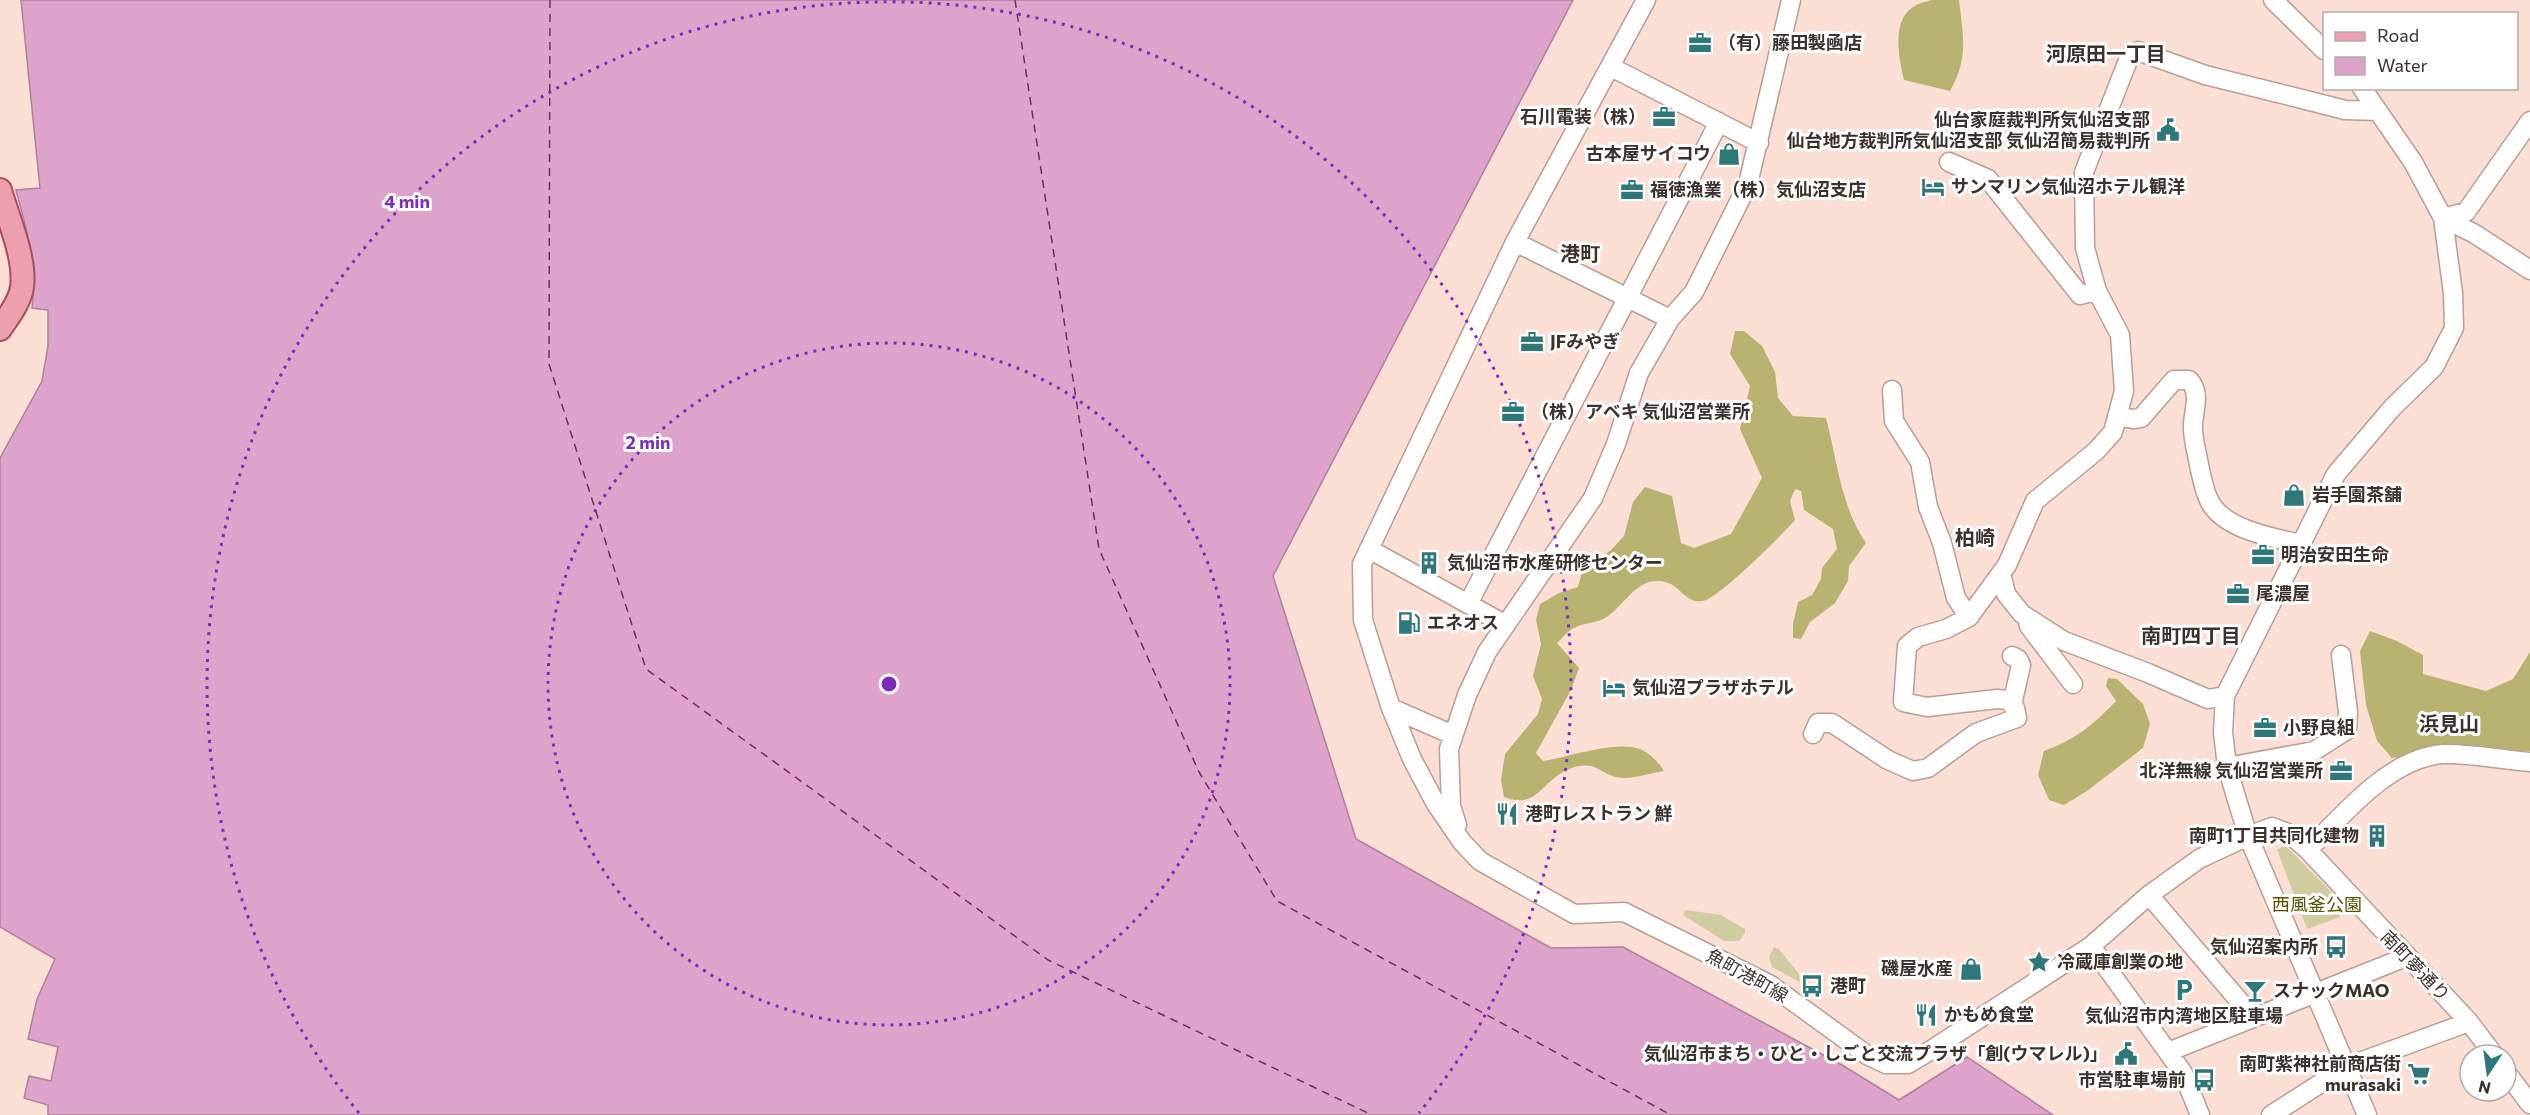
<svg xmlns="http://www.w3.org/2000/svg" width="2530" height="1115" viewBox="0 0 2530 1115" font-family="Commissioner,'Noto Sans JP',sans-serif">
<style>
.green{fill:#cfcca0}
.forest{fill:#b8b271}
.water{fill:#dda3cb;stroke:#ad819c;stroke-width:1.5}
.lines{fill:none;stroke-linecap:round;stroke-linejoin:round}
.ferry{stroke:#712e60;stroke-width:1.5;stroke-dasharray:8 6;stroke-linecap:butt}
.minor-casing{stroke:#b99e94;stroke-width:21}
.major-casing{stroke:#a64f5e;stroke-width:26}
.minor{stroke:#fff;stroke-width:18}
.major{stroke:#ec9faf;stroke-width:22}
.ring{fill:none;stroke:#7b2cbf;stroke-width:3;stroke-dasharray:3 6}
.labels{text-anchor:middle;stroke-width:6;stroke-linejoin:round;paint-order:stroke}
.poi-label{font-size:18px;font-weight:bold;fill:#3c312d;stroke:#fff;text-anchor:start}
.park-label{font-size:18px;fill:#5a5300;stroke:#fff}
.street-label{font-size:18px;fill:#3c312d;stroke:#fff}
.neighbourhood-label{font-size:20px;font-weight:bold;fill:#3c312d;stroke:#fff}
.centre{fill:#7b2cbf;stroke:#fff;stroke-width:3}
.ring-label{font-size:18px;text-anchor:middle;font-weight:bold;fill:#7b2cbf;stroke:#fff;stroke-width:6;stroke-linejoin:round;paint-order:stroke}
</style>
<rect width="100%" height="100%" fill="#fcdfd4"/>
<path class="green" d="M 2285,845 L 2351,912 L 2351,913 L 2307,929 L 2277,850 Z
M 1686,910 L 1721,915 L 1745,929 L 1745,933 L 1739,941 L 1724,941 L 1683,915 Z
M 1774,947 L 1779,949 L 1799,974 L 1800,982 L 1772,967 L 1769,957 Z"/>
<path class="forest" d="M 1931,0 L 1959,0 C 1963,36 1969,58 1950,91 L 1904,80 C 1899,59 1891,21 1913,7 C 1918,3 1926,2 1931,0 Z
M 1735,331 L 1744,331 L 1762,346 L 1775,372 L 1778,398 L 1793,416 L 1826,418 C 1837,459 1841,507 1866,543 L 1849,566 L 1848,581 L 1835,603 L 1810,622 L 1801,639 L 1793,638 L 1793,624 L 1798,602 L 1812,595 L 1821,579 L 1822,568 L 1837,549 L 1833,529 L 1804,510 L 1801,491 L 1795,489 L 1790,501 L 1795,520 C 1782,535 1719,598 1703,601 C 1686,604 1681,587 1668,583 C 1639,573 1626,604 1608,616 C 1597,624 1585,622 1574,628 C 1568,630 1562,639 1557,643 L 1579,668 L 1571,690 L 1536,753 L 1543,761 C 1568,757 1617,740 1640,749 C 1650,753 1659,763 1664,771 C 1651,773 1637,778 1623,778 C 1599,777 1598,757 1567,770 C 1542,781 1537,810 1504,797 L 1501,780 L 1505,754 L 1538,714 L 1542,699 L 1533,676 L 1541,644 L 1536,620 L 1540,604 L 1559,593 L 1578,587 L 1582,572 L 1611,550 L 1624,536 L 1633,502 L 1645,487 L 1672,496 L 1681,543 L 1694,548 L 1731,534 L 1762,478 L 1740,429 L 1750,386 L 1730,354 Z
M 2370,631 L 2397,641 L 2423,655 L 2423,674 L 2486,691 L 2513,679 L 2530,652 L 2530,751 L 2466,750 L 2392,758 L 2377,741 L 2366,705 L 2360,651 Z
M 2108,678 L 2117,679 L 2143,704 L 2150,724 L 2143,748 L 2087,791 L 2064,805 L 2049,800 L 2038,775 L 2044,751 C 2076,739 2092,726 2116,701 L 2106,686 Z"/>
<path class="water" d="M 21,0 L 1573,0 L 1273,576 L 1356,839 L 1551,948 L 1623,947 L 1842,1065 L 1899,1100 L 1967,1057 L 2053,1115 L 48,1115 L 48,1105 L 24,1098 L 29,1076 L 51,1081 L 58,1047 L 28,1039 L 37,999 L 55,959 L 0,927 L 0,458 L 42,381 L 48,346 L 48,310 L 32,308 C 38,264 27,232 16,190 L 40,188 Z"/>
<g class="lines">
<path class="ferry" d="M 550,0 L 549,364 L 646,669 L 1048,960 L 1372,1115
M 1015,0 L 1099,549 L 1199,772 L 1277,901 L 1671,1115"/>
<g class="minor-casing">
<path id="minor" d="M 1646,0 L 1515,242 L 1362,564 L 1363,620 L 1391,708 L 1412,759 L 1436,804 L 1462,842 L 1480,861 L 1574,914 L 1624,912 L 1769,984 L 1867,1055 L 1886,1064 L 1908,1064 L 1928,1052 L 2091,946 L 2183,1073 L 2200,1115
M 2273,0 L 2324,50
M 1611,67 L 1759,143
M 2362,88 L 2413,162 L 2443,218 L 2453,293 L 2454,328 L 2434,367 L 2392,408 L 2336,474 L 2225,696 L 2223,732 L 2227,767 L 2248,836 L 2367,1115
M 1949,162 L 1988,179 L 2080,295 L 2097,291
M 2443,218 L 2466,212 L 2530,121
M 2443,218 L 2475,234 L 2530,270
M 1515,242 L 1670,319
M 1892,390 L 1894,421 L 1920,462 L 1928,507 L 1942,543 L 1956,598 L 1969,617
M 2117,416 L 2133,419 L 2141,418 L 2174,380 L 2189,380 C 2201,392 2194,409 2193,424 C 2192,437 2197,452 2199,465 C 2202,477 2204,493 2211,504 C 2227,530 2274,538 2301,544
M 1369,549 L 1506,625
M 2001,573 L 2006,594 L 2022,614 L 2064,641 L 2148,673 L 2208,699 L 2225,696
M 1468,604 L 1719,122
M 2028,620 L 2029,626 L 2073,684
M 2012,705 L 2021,665 L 2018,659 L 2012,656
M 1391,708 L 1453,735
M 1813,734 L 1818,723 L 1832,723 L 1888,760 L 1913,771 L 1928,768 L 1976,733 L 2017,718 L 2015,708 L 2008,700 L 1997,699 L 1927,707 L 1903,702 L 1907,646 L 1918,637 L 1946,629 L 1969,617 L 2007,565 L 2035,501 L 2096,451 L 2113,432 L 2124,391 L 2120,335 L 2097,291 L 2085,248 L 2084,172 L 2129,58 L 2138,51 L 2205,75 L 2306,100 L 2345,110 L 2378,111
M 2227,767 L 2314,751 L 2347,730 L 2348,712 L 2341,655
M 1457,825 L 1451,806 L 1449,749 L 1467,695 L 1487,652 L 1593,498 L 1616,444 L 1639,373 L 1670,319 L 1694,292 L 1748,184 L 1791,0
M 2308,850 C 2343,815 2389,758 2443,754 C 2469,753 2504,760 2530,762
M 2149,895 L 2253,1017
M 2091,946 L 2149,895 L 2199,859 L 2248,836 L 2272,827 L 2288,833 L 2308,850 L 2469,1022 L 2494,1055
M 2168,1052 L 2406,957
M 2506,1072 L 2530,1104
M 2271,1115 L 2346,1067 L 2469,1022"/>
</g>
<g class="major-casing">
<path id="major" d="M 0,190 C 8,218 26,259 22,287 C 20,302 8,317 0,329"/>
</g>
<use href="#minor" class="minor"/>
<use href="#major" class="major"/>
</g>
<g class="ring">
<circle cx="889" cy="684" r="341"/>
<path d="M359 1113A682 682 0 1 1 1419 1113"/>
</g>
<defs>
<g id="office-bare" transform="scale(1.8)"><path d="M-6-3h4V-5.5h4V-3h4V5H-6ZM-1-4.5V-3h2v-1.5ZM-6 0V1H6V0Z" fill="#2e7879" stroke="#fff" stroke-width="2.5" paint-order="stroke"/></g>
<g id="civic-bare" transform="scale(1.8)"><path d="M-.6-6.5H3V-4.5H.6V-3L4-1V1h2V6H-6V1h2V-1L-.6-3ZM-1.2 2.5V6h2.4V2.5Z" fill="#2e7879" stroke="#fff" stroke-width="2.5" paint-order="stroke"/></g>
<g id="shop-bare" transform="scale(1.8)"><path d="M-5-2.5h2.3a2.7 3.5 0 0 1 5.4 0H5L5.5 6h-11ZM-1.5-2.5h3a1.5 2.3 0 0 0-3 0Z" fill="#2e7879" stroke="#fff" stroke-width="2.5" paint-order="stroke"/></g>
<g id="hotel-bare" transform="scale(1.8)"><path d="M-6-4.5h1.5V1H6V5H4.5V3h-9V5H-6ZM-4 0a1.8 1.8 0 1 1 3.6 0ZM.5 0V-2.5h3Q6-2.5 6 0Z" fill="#2e7879" stroke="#fff" stroke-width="2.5" paint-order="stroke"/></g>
<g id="building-bare" transform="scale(1.8)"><path d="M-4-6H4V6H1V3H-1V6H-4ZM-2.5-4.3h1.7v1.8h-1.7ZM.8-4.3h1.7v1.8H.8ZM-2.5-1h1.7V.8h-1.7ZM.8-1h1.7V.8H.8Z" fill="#2e7879" stroke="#fff" stroke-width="2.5" paint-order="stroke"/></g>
<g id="fuel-bare" transform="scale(1.8)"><path d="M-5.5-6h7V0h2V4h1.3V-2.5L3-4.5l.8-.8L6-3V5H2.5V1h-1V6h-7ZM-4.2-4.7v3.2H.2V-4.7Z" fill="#2e7879" stroke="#fff" stroke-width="2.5" paint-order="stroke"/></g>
<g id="restaurant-bare" transform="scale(1.8)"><path d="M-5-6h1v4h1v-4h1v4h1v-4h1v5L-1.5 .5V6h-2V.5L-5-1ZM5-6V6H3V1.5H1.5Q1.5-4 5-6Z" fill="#2e7879" stroke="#fff" stroke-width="2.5" paint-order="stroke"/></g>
<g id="bus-bare" transform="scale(1.8)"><path d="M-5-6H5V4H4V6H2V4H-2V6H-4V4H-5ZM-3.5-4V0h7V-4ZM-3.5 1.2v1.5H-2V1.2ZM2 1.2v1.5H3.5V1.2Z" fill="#2e7879" stroke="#fff" stroke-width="2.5" paint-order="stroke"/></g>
<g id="sight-bare" transform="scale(1.8)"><path d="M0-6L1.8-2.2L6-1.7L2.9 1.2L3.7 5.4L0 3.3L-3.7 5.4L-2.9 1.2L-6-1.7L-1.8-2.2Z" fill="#2e7879" stroke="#fff" stroke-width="2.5" paint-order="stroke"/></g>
<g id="parking-bare" transform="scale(1.8)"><path d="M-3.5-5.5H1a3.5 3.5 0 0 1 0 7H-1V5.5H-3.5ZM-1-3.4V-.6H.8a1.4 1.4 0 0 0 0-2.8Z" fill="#2e7879" stroke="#fff" stroke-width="2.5" paint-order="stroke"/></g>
<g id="bar-bare" transform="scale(1.8)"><path d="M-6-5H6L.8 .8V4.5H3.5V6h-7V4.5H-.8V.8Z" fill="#2e7879" stroke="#fff" stroke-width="2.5" paint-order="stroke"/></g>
<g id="supermarket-bare" transform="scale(1.8)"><path d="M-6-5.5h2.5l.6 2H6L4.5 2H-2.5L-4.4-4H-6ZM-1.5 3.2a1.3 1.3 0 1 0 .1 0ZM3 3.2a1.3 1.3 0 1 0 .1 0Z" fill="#2e7879" stroke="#fff" stroke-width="2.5" paint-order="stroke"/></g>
</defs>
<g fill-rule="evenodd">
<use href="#office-bare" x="1700" y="43"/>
<use href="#office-bare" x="1664" y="117"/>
<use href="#civic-bare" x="2168" y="130"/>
<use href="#shop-bare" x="1729" y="154"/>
<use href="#hotel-bare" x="1933" y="187"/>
<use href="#office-bare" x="1632" y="190"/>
<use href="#office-bare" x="1532" y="342"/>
<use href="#office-bare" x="1513" y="412"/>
<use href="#shop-bare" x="2294" y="495"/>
<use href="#office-bare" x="2263" y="555"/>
<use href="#building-bare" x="1429" y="563"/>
<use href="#office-bare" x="2238" y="594"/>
<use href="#fuel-bare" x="1409" y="623"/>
<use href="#hotel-bare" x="1614" y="688"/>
<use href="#office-bare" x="2265" y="728"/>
<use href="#office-bare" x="2341" y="771"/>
<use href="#restaurant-bare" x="1507" y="814"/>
<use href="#building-bare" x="2377" y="836"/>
<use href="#bus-bare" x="2336" y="947"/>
<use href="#sight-bare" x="2039" y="962"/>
<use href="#shop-bare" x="1971" y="969"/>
<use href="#bus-bare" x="1812" y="986"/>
<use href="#parking-bare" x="2184" y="990"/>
<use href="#bar-bare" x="2255" y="991"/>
<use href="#restaurant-bare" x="1926" y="1015"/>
<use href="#civic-bare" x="2126" y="1054"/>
<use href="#supermarket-bare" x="2419" y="1074"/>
<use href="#bus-bare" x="2204" y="1080"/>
</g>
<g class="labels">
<g class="poi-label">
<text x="1718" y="49">（有）藤田製凾店</text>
<text x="1646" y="123" text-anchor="end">石川電装（株）</text>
<text x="2150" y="126" text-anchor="end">仙台家庭裁判所気仙沼支部<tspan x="2150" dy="21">仙台地方裁判所気仙沼支部 気仙沼簡易裁判所</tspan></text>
<text x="1711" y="160" text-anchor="end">古本屋サイコウ</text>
<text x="1951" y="193">サンマリン気仙沼ホテル観洋</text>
<text x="1650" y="196">福徳漁業（株）気仙沼支店</text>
<text x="1550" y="348">JFみやぎ</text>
<text x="1531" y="418">（株）アベキ 気仙沼営業所</text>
<text x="2312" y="501">岩手園茶舗</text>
<text x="2281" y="561">明治安田生命</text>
<text x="1447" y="569">気仙沼市水産研修センター</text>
<text x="2256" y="600">尾濃屋</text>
<text x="1427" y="629">エネオス</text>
<text x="1632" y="694">気仙沼プラザホテル</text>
<text x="2283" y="734">小野良組</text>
<text x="2323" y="777" text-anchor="end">北洋無線 気仙沼営業所</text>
<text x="1525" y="820">港町レストラン 鮮</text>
<text x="2359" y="842" text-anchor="end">南町1丁目共同化建物</text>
<text x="2318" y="953" text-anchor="end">気仙沼案内所</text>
<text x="2057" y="968">冷蔵庫創業の地</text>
<text x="1953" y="975" text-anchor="end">磯屋水産</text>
<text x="1830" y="992">港町</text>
<text x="2273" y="997">スナックMAO</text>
<text x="1944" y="1021">かもめ食堂</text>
<text x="2184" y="1022" text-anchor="middle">気仙沼市内湾地区駐車場</text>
<text x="2108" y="1060" text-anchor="end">気仙沼市まち・ひと・しごと交流プラザ「創(ウマレル)」</text>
<text x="2401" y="1070" text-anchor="end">南町紫神社前商店街<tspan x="2401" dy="21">murasaki</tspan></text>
<text x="2186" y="1086" text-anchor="end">市営駐車場前</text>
</g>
<g class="park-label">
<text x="2317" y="911">西風釜公園</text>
</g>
<g class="street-label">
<text transform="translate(2415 966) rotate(46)" y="6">南町夢通り</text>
<text transform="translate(1747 976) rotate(29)" y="6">魚町港町線</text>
</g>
<g class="neighbourhood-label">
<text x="2106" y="61">河原田一丁目</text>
<text x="1580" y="261">港町</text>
<text x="1975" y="545">柏崎</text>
<text x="2191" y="643">南町四丁目</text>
<text x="2449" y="731">浜見山</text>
</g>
</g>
<circle cx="889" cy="684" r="9" class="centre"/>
<g class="ring-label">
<text x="407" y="208">4 min</text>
<text x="648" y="449">2 min</text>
</g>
<rect x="2323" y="12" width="195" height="78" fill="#ffffff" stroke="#b1adab" stroke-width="1.5"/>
<rect x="2335" y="32" width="30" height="9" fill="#ec9faf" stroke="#b1adab" stroke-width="1.5"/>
<text x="2377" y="42" font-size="18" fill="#3c312d">Road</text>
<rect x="2335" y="57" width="30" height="18" fill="#dda3cb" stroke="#b1adab" stroke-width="1.5"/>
<text x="2377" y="72" font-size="18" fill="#3c312d">Water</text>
<g transform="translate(2488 1073) rotate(193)"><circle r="28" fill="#ffffff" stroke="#b1adab" stroke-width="1.5"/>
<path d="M0-4.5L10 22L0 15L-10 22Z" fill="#2e7879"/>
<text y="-9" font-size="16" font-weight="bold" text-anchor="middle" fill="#3c312d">N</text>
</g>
</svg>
